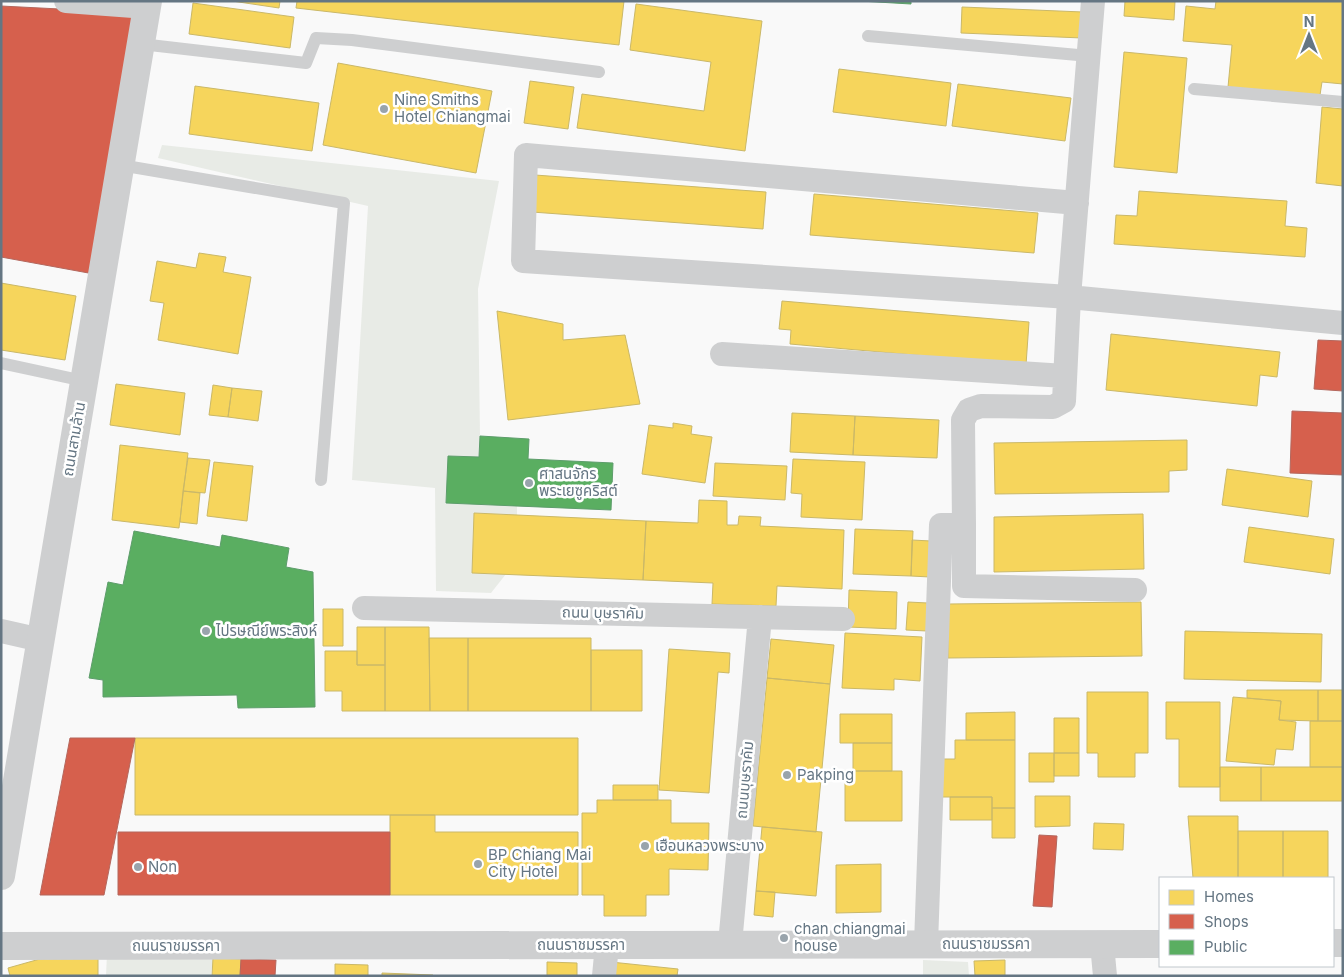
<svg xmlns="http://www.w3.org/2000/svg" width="1344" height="977" viewBox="0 0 1344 977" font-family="Inter,'Noto Sans Thai',sans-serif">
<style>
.green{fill:#e8ebe6}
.homes{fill:#f6d55c;stroke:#cab868}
.shops{fill:#d6604d;stroke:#b4675d}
.public{fill:#5aae61;stroke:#5d9d6b}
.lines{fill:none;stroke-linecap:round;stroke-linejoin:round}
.service{stroke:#cecfd0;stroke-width:12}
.minor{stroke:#cecfd0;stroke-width:24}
.tertiary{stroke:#cecfd0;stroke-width:28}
.poi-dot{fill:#99a4ac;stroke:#fff;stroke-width:2}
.labels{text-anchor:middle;stroke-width:5;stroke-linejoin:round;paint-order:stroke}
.poi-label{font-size:15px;fill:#657683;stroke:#fff;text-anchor:start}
.street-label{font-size:15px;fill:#657683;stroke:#fff}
</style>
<rect width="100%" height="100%" fill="#f9f9f9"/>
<path class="green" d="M 162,145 L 499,181 L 478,289 L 480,436 L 479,457 L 448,456 L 446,503 L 517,506 L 517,515 L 474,513 L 472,573 L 506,574 L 491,593 L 436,591 L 435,488 L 352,480 L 368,206 L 158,158 Z
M 107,953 L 213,958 L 211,976 L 106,976 Z
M 923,960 L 968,962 L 969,976 L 923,976 Z"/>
<path class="homes" d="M 232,1 L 280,1 L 279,8 Z
M 297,1 L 624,1 L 619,45 L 296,8 Z
M 1125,1 L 1175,1 L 1174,20 L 1124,16 Z
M 1216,1 L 1343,1 L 1343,84 L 1322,82 L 1320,95 L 1228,87 L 1232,45 L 1183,41 L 1186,6 L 1215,9 Z
M 193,3 L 294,17 L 290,48 L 189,34 Z
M 636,4 L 762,21 L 745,151 L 577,128 L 582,94 L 704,111 L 711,62 L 630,50 Z
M 962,7 L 1083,12 L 1082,38 L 961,33 Z
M 1124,52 L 1187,58 L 1177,173 L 1114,167 Z
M 338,63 L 492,91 L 476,173 L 323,145 Z
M 839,69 L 951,83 L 946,126 L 833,112 Z
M 530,81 L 574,87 L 568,129 L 524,123 Z
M 958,84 L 1071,98 L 1065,141 L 952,126 Z
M 195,86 L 319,103 L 312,151 L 189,134 Z
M 1322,107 L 1343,109 L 1343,186 L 1316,183 Z
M 535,175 L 766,192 L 763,229 L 532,212 Z
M 1139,191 L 1287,201 L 1285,226 L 1307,228 L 1305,257 L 1114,244 L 1116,215 L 1137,216 Z
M 814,194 L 1038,213 L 1034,253 L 810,235 Z
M 199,253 L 226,257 L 223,272 L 251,277 L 238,354 L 158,340 L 164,303 L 150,301 L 157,261 L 196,268 Z
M 1,283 L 76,296 L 65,360 L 1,350 Z
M 782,301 L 1029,322 L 1026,365 L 790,344 L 791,330 L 779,329 Z
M 497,311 L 563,324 L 563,340 L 625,335 L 640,404 L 508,420 Z
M 1111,334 L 1280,352 L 1277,377 L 1260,375 L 1257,406 L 1106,390 Z
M 116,384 L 185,393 L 180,435 L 110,425 Z
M 213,385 L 232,388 L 228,417 L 209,415 Z
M 232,388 L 262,391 L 258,421 L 228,417 Z
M 792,413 L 855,416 L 853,455 L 790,452 Z
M 855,416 L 939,420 L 937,458 L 853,455 Z
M 673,423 L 692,426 L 691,434 L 712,437 L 705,483 L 642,474 L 649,425 L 673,428 Z
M 1187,440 L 1187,470 L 1169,471 L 1169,492 L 995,494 L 994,443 Z
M 120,445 L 188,453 L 179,528 L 112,520 Z
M 188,458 L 210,460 L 205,493 L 183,491 Z
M 793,459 L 865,462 L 862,520 L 801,517 L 802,494 L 791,493 Z
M 214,462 L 253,466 L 247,521 L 207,516 Z
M 715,463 L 787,466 L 785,500 L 713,496 Z
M 1227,469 L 1312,481 L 1308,517 L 1222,505 Z
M 183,491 L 200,493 L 197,524 L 180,522 Z
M 699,500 L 727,501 L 727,525 L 738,525 L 739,516 L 761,517 L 760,526 L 844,530 L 842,589 L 777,586 L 776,606 L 712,604 L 713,583 L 643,580 L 646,521 L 698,523 Z
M 474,513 L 646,521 L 643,580 L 472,573 Z
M 1143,514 L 1144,569 L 994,572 L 994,517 Z
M 1249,527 L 1334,539 L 1330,574 L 1244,562 Z
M 855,529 L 913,531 L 911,576 L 853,574 Z
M 912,540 L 931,541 L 930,577 L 911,576 Z
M 849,590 L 897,592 L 896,629 L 848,627 Z
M 908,602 L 928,603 L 927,631 L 906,630 Z
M 1141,602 L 1142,656 L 948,658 L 948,604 Z
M 323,609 L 343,609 L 343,646 L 323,646 Z
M 357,627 L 385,627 L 385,665 L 357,665 Z
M 385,627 L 429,627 L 430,711 L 385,711 Z
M 1185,631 L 1322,634 L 1321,682 L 1184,679 Z
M 845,633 L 922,637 L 920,681 L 894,679 L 894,690 L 842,688 Z
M 429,638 L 468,638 L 468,711 L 430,711 Z
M 468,638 L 591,638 L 591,711 L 468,711 Z
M 771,639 L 834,645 L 830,684 L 767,678 Z
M 669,649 L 730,653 L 729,673 L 718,672 L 709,793 L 659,790 Z
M 591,650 L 642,650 L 642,711 L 591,711 Z
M 325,651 L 357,651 L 357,665 L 385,665 L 385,711 L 342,711 L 342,691 L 325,691 Z
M 767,678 L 830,684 L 816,832 L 753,826 Z
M 1247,690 L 1318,690 L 1318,721 L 1279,720 L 1281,701 L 1247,698 Z
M 1318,690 L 1343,690 L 1343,721 L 1318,721 Z
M 1087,692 L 1148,692 L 1148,753 L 1135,753 L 1135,777 L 1098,777 L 1098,753 L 1087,753 Z
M 1233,697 L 1281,701 L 1279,720 L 1296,722 L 1293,750 L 1276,749 L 1274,765 L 1226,761 Z
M 1166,702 L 1220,702 L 1220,787 L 1179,787 L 1179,739 L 1166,739 Z
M 1015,712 L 1015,740 L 966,740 L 966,713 Z
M 840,714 L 892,714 L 892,743 L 840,743 Z
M 1054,718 L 1079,718 L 1079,753 L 1054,753 Z
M 1310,721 L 1343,721 L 1343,767 L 1310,767 Z
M 135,738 L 578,738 L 578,815 L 135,815 Z
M 955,740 L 1015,740 L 1015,808 L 992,808 L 992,797 L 939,797 L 939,759 L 955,759 Z
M 853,743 L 892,743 L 892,771 L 853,771 Z
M 1029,753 L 1054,753 L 1054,782 L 1029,782 Z
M 1054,753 L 1079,753 L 1079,776 L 1054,776 Z
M 1220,767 L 1261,767 L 1261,801 L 1220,801 Z
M 1261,767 L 1343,767 L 1343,801 L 1261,801 Z
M 845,771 L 902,771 L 902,821 L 845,821 Z
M 613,785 L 658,785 L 658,800 L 613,800 Z
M 1035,796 L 1070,796 L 1070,826 L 1035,827 Z
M 950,797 L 992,797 L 992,820 L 950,820 Z
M 597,800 L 671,800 L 671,823 L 709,823 L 708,870 L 669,869 L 669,895 L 646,895 L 646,916 L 604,916 L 604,895 L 582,895 L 582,813 L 597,813 Z
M 992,808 L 1015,808 L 1015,838 L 992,838 Z
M 390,815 L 435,815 L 435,832 L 578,832 L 578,895 L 390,895 Z
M 1188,816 L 1238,816 L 1238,878 L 1193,878 Z
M 1094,823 L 1124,824 L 1123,850 L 1093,849 Z
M 762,827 L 822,832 L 816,896 L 756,891 Z
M 1238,831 L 1283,831 L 1283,878 L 1238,878 Z
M 1283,831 L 1328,831 L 1328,878 L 1283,878 Z
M 881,864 L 881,912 L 836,913 L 836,865 Z
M 756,891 L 775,892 L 773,917 L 754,915 Z
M 47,957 L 98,958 L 98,976 L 10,976 L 8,968 Z
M 213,958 L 241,959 L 240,976 L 212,976 Z
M 1005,960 L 1005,976 L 975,976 L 974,961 Z
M 547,962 L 577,963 L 577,976 L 547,976 Z
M 611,962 L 678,969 L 677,976 L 609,976 Z
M 335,964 L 368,965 L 368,976 L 335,976 Z
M 382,973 L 433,975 L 433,976 L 382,976 Z"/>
<path class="shops" d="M 1,6 L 138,13 L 94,274 L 1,257 Z
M 1318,340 L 1343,341 L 1343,391 L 1314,389 Z
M 1292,411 L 1343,413 L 1343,475 L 1290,473 Z
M 70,738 L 135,738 L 104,895 L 40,895 Z
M 118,832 L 390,832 L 390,895 L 118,895 Z
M 1039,835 L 1057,836 L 1052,907 L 1033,906 Z
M 241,959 L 276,960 L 275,976 L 240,976 Z"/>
<path class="public" d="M 860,1 L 911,1 L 911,4 Z
M 480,436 L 529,439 L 528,459 L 613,463 L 611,510 L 446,503 L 448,456 L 479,457 Z
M 134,531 L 220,547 L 222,535 L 289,548 L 286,567 L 313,572 L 315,707 L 238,708 L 237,695 L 103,697 L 103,680 L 89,678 L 108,582 L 123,585 Z"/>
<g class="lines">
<path class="service" d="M 868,36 L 1089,56
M 141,44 L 306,63 L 316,38 L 352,40 L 599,72
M 1194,89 L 1343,102
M 120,165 L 344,203 L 321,480
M 1,363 L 84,381"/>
<path class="minor" d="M 66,1 L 147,7
M 1077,203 L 526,155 L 523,261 L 1069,297 L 1343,323
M 722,354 L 1065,376
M 964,525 L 964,586 L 1135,590
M 364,608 L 843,619
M 1,631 L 41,640
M 730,944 L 760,617
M 926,944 L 941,525 L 964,525 L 963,420 L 969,410 L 981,406 L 1053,407 L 1064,401 L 1069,297 L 1093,1
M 1102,944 L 1105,976
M 604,976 L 607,945"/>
<path class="tertiary" d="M 1,876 L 148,1
M 1333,943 L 1343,943
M 1,946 L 1160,944"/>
</g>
<g class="poi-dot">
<circle cx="384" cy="109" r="5"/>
<circle cx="529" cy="483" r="5"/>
<circle cx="206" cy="631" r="5"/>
<circle cx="787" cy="775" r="5"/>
<circle cx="645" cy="846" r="5"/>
<circle cx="478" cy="864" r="5"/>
<circle cx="138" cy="867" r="5"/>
<circle cx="784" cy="938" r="5"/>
</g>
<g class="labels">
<g class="poi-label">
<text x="394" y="105">Nine Smiths<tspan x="394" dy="17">Hotel Chiangmai</tspan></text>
<text x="539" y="479">ศาสนจักร<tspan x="539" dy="17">พระเยซูคริสต์</tspan></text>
<text x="216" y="636">ไปรษณีย์พระสิงห์</text>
<text x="797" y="780">Pakping</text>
<text x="655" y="851">เฮือนหลวงพระบาง</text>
<text x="488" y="860">BP Chiang Mai<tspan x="488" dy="17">City Hotel</tspan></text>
<text x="148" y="872">Non</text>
<text x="794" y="934">chan chiangmai<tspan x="794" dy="17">house</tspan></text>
</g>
<g class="street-label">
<text transform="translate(74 439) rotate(-80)" y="5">ถนนสามล้าน</text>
<text transform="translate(603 613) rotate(1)" y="5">ถนน บุษราคัม</text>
<text transform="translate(745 780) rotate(-85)" y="5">ถนนบุษราคัม</text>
<text x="986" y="949">ถนนราชมรรคา</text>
<text x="581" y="950">ถนนราชมรรคา</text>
<text x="176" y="951">ถนนราชมรรคา</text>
</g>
</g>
<rect width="1344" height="977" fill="none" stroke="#657683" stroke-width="5"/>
<rect x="1159" y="877" width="175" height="90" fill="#ffffff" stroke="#c1c8cd"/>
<rect x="1169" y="890" width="25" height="15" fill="#f6d55c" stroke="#c1c8cd"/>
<text x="1204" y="902" font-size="15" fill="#657683">Homes</text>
<rect x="1169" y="914" width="25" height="15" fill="#d6604d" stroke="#c1c8cd"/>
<text x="1204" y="927" font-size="15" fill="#657683">Shops</text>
<rect x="1169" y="940" width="25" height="15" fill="#5aae61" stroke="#c1c8cd"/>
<text x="1204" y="952" font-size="15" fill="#657683">Public</text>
<g transform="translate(1309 35)" stroke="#ffffff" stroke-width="4" paint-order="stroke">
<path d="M0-4L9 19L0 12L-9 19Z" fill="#657683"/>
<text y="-8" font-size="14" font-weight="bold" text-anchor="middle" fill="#657683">N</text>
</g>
</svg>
